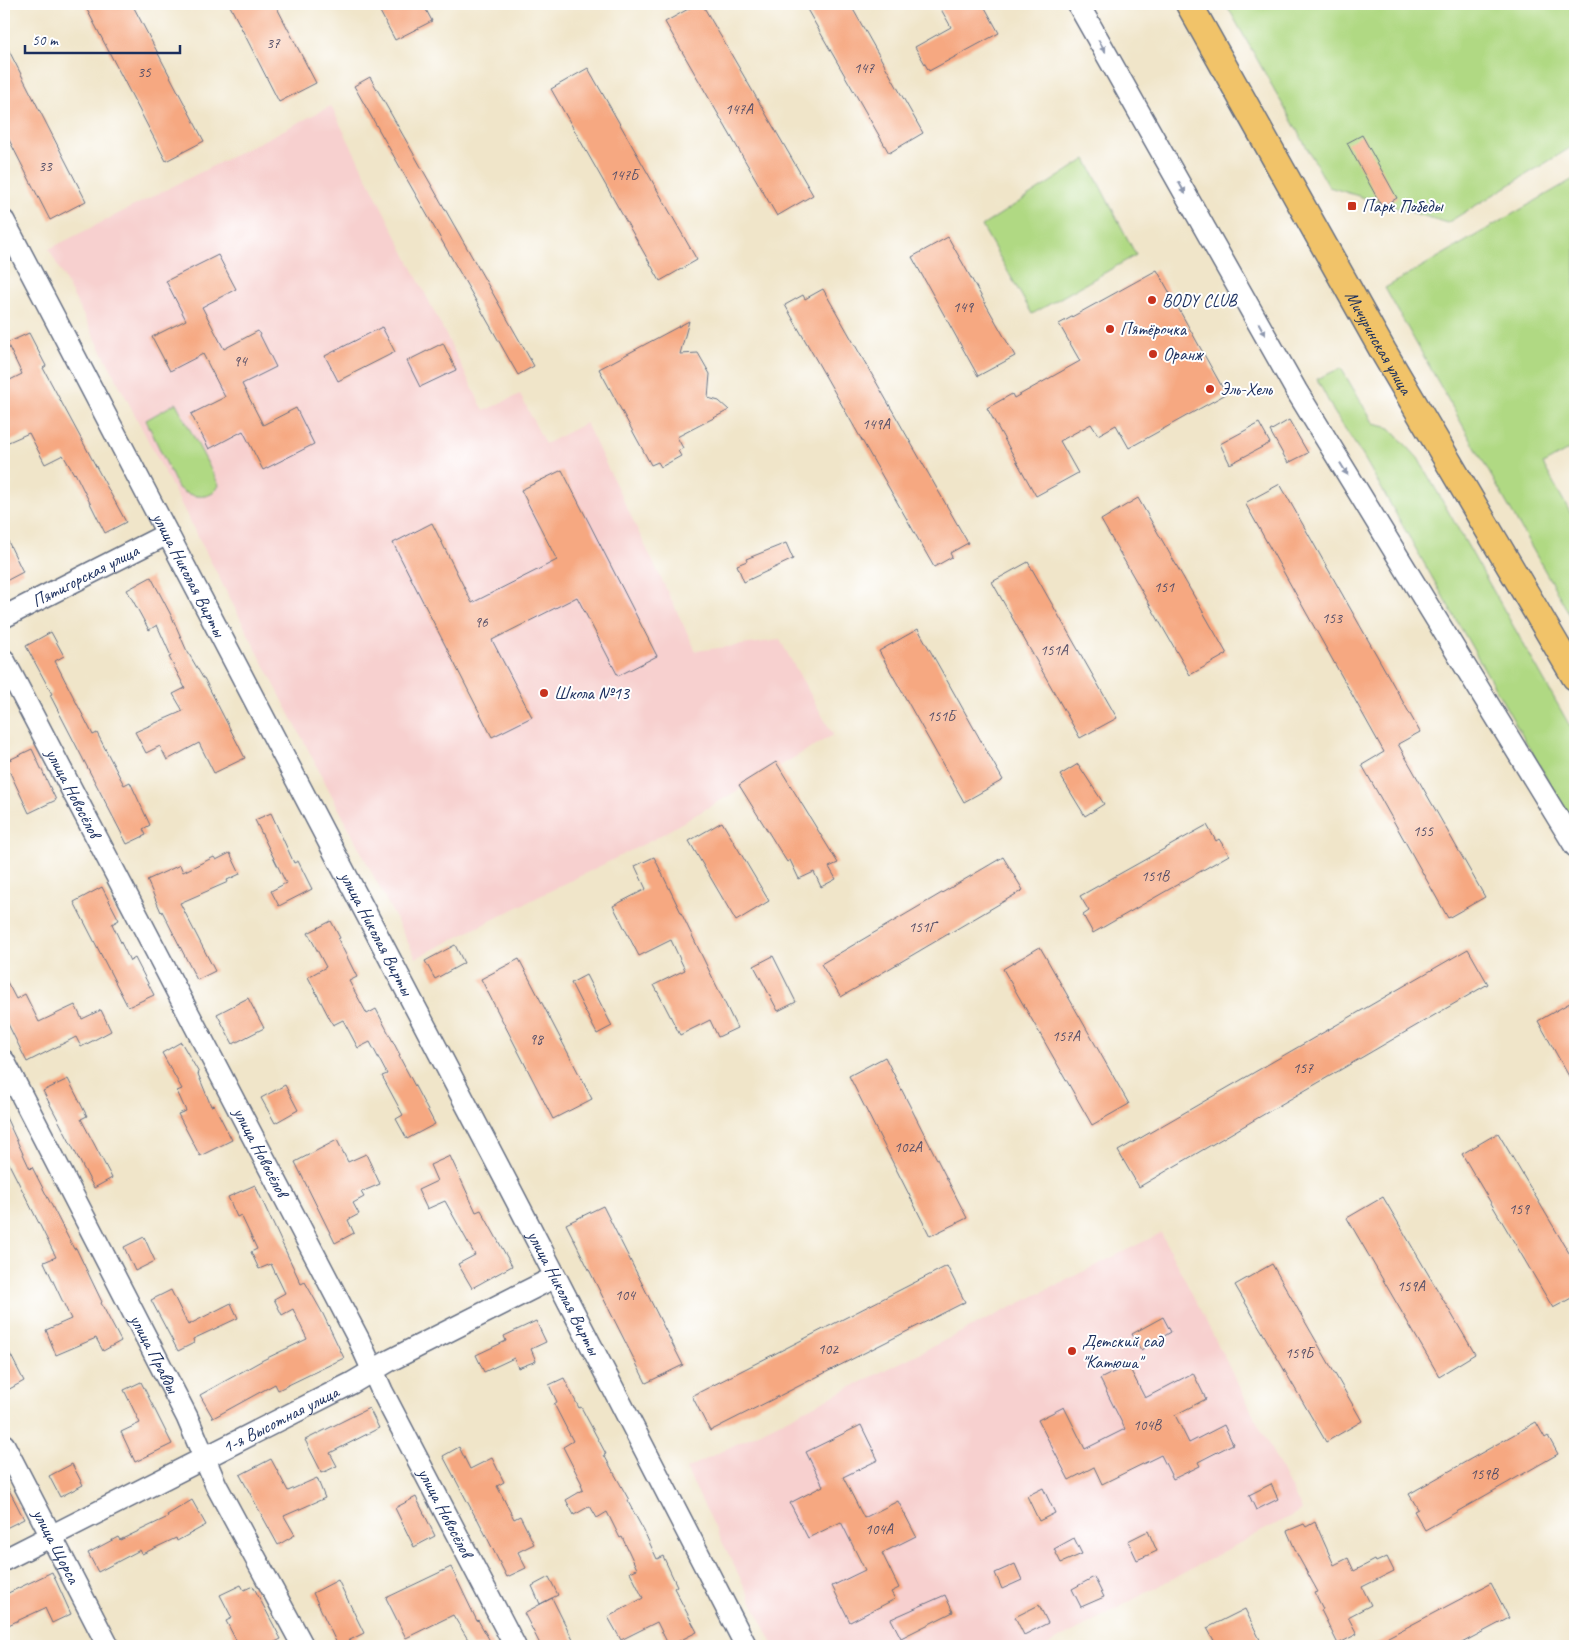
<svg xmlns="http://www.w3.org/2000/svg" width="1579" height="1650" viewBox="0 0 1579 1650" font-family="Caveat,sans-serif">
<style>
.built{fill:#f7d0cf}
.green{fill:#b0d983;stroke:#668470}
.building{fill:#f6a881}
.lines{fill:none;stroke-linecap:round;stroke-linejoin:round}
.minor-casing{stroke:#666f83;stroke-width:24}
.major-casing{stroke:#666f83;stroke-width:29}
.minor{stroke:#fff;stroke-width:21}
.major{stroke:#f1c369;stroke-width:26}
.oneway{fill:#8d97ae}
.poi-dot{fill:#c8321e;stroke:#fff;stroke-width:2}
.labels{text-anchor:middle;stroke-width:4;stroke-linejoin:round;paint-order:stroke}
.number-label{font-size:15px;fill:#524d67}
.poi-label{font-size:18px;fill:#1b2f5e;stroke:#fff;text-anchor:start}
.street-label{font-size:18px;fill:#1b2f5e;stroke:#fff}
</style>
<rect width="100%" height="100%" fill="#fff"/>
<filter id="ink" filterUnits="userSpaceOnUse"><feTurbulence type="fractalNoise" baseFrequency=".02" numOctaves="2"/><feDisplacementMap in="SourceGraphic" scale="10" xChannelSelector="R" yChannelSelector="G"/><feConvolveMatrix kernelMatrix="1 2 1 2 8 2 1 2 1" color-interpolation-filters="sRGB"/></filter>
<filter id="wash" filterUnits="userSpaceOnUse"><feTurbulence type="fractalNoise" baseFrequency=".0096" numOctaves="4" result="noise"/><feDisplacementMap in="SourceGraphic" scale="20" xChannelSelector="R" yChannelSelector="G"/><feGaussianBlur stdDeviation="1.12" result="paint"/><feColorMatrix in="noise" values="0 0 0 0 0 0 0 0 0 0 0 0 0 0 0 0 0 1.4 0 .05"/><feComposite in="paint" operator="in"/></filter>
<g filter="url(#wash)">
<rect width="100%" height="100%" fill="#f0e5c9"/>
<path class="built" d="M 331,106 L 484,411 L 520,394 L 545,444 L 586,423 L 696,651 L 780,640 L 833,735 L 654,839 L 416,958 L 49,249 Z
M 1161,1233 L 1302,1510 L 1046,1646 L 774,1646 L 686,1469 Z"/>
<path class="green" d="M 1226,4 L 1575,4 L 1575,145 L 1447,223 L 1329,187 Z
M 1086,159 L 1136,255 L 1032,314 L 982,226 Z
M 1575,178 L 1575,446 L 1543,464 L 1575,521 L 1575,624 L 1385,288 Z
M 1341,368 L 1374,424 L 1390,428 L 1418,458 L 1575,735 L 1575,829 L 1571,824 L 1547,779 L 1363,456 L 1334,412 L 1317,379 Z
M 176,403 L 219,485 C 212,502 189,497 178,488 L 146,420 Z"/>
<g id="blocks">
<path class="building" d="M 84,4 L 132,4 L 204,141 L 166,161 Z
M 229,4 L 275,4 L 316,83 L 279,102 Z
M 376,4 L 423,4 L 432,21 L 395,40 Z
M 697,4 L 702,4 L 813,195 L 777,216 L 665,22 Z
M 804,4 L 850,4 L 923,133 L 889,153 Z
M 938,4 L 983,4 L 999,33 L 929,71 L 915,47 L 951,27 Z
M 4,41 L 86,201 L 50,220 L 4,130 Z
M 588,68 L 697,260 L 660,281 L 551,89 Z
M 370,77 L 534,366 L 518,375 L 354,86 Z
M 1362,135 L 1397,198 L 1382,207 L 1347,143 Z
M 948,237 L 1015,356 L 978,376 L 912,257 Z
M 218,255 L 236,289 L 202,307 L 224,349 L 258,331 L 276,367 L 242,384 L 263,425 L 296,408 L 314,444 L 263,470 L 243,431 L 209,449 L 191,414 L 225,397 L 203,354 L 170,371 L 152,337 L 186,320 L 166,281 Z
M 1157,270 L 1226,394 L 1129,448 L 1116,425 L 1098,435 L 1091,424 L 1060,441 L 1078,473 L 1036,496 L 987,408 L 1012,394 L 1014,398 L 1080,361 L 1059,324 Z
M 823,289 L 968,543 L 950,553 L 952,557 L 934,567 L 785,305 L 803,295 L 805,299 Z
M 689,321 L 680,354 L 698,353 L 710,374 L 708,398 L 719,401 L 729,410 L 677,437 L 683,448 L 678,451 L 681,456 L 661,467 L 658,462 L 651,465 L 599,369 Z
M 382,327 L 395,352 L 338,381 L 325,356 Z
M 29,333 L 46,366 L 43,368 L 126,522 L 105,533 L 75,473 L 74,474 L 63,455 L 45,464 L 29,433 L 4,444 L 4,383 L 22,374 L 7,343 Z
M 443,343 L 456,370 L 420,387 L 407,361 Z
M 1289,420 L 1308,453 L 1288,463 L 1270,431 Z
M 1259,423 L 1270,443 L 1230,464 L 1220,444 Z
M 562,470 L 657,656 L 618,676 L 577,597 L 492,640 L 532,717 L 492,737 L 393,543 L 432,523 L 472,603 L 557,560 L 521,490 Z
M 1280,484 L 1420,732 L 1398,744 L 1485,897 L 1448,918 L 1362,765 L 1384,752 L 1245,503 Z
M 1138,498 L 1227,654 L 1190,675 L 1101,520 Z
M 4,533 L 23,572 L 4,582 Z
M 786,543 L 793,559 L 744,582 L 737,565 L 747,561 L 746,559 Z
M 1028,562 L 1117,718 L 1080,738 L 992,582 Z
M 151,577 L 172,617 L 186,649 L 203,678 L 204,678 L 245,758 L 214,773 L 199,743 L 167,760 L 160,746 L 146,753 L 135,732 L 183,711 L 173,694 L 185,688 L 169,657 L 171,656 L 157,625 L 149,630 L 127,590 Z
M 918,629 L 1003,780 L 964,802 L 879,651 Z
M 51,632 L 64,656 L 55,661 L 93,735 L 97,733 L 124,785 L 130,782 L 150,825 L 143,829 L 146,835 L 127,844 L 50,695 L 52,694 L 26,646 Z
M 32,749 L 56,800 L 29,813 L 5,762 Z
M 776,762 L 838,863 L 829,867 L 836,879 L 821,887 L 814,872 L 799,879 L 790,860 L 787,862 L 739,785 Z
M 1078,764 L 1104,804 L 1085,816 L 1060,775 Z
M 271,813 L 294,863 L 298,861 L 312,889 L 279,906 L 271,891 L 286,883 L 255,820 Z
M 722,822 L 769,901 L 736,921 L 689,841 Z
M 1207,825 L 1216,841 L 1219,839 L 1229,855 L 1093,933 L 1083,915 L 1089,911 L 1080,896 Z
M 230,853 L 240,874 L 227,880 L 228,882 L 180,903 L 215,971 L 197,980 L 162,911 L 161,912 L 147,880 L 180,865 L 183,872 L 214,857 L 216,860 Z
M 654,857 L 737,1028 L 718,1037 L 710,1020 L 680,1035 L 654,985 L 685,970 L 671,940 L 639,956 L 613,906 L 646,889 L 635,866 Z
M 1003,857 L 1023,890 L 841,997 L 821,964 Z
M 102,887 L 119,920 L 112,924 L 130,961 L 135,958 L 154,995 L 128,1007 L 74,902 Z
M 331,921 L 340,938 L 338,939 L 357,977 L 349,981 L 367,1014 L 376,1009 L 400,1055 L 399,1056 L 435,1124 L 407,1139 L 396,1119 L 403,1115 L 382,1076 L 387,1074 L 370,1042 L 358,1048 L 343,1020 L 333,1025 L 308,977 L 326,967 L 308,933 Z
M 455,945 L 464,963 L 435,979 L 425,961 Z
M 1040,947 L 1129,1104 L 1092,1125 L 1003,969 Z
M 1468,949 L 1488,984 L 1139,1187 L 1118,1151 Z
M 773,956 L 796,1002 L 778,1011 L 754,966 Z
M 519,959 L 592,1099 L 553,1119 L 481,979 Z
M 586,975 L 612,1026 L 597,1034 L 571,983 Z
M 4,976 L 16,999 L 25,994 L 39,1022 L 75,1005 L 82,1019 L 101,1010 L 111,1031 L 81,1047 L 76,1037 L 27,1062 L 4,1016 Z
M 248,998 L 264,1028 L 233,1044 L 217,1014 Z
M 1575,1000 L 1575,1087 L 1538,1021 Z
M 181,1042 L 199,1073 L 198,1074 L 211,1106 L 214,1105 L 232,1140 L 200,1156 L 178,1114 L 186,1111 L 177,1091 L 182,1089 L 162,1053 Z
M 885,1057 L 967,1218 L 930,1236 L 849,1076 Z
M 68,1079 L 87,1116 L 81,1119 L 112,1178 L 94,1188 L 43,1091 Z
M 285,1085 L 298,1110 L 275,1123 L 261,1098 Z
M 4,1113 L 30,1169 L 32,1167 L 74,1249 L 76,1248 L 102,1302 L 101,1303 L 121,1341 L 103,1351 L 96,1338 L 56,1355 L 46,1330 L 71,1319 L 44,1262 L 56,1257 L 4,1154 Z
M 1498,1133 L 1575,1263 L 1575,1296 L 1553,1308 L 1462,1154 Z
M 337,1140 L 348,1162 L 366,1154 L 380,1184 L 361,1192 L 364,1197 L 353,1203 L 359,1214 L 348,1220 L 354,1233 L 335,1243 L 295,1162 Z
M 450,1156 L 476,1212 L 481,1210 L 512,1266 L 472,1288 L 458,1264 L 475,1255 L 445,1201 L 427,1209 L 418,1190 L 437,1181 L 430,1165 Z
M 255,1185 L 301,1284 L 305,1282 L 323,1314 L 344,1358 L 278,1390 L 275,1384 L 213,1418 L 200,1395 L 263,1360 L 307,1339 L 293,1309 L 282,1315 L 274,1299 L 285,1293 L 271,1264 L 259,1269 L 251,1252 L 257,1249 L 241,1215 L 237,1217 L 228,1197 Z
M 1383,1197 L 1475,1354 L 1439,1376 L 1347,1218 Z
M 603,1206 L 683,1365 L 646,1383 L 566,1224 Z
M 144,1237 L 155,1261 L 135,1271 L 124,1247 Z
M 1272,1264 L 1362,1421 L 1326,1442 L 1235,1285 Z
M 947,1266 L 965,1302 L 710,1431 L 692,1396 Z
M 171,1290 L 188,1325 L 231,1303 L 238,1318 L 193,1339 L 194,1343 L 178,1351 L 151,1300 Z
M 1163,1317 L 1171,1332 L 1141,1350 L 1132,1334 Z
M 536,1321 L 546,1342 L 531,1349 L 536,1361 L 518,1368 L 514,1358 L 484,1372 L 476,1355 L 506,1341 L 504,1336 Z
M 4,1342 L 24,1381 L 4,1392 Z
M 1128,1365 L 1145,1398 L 1193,1373 L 1206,1399 L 1175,1415 L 1189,1443 L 1224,1425 L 1233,1444 L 1198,1462 L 1200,1466 L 1173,1479 L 1161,1455 L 1102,1484 L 1094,1467 L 1069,1480 L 1038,1420 L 1064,1407 L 1085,1449 L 1125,1429 L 1100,1379 Z
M 564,1378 L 579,1408 L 581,1407 L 606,1454 L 604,1455 L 629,1500 L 627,1500 L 644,1531 L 657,1559 L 663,1556 L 677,1586 L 674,1588 L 697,1632 L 669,1646 L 657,1622 L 621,1640 L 608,1617 L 643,1598 L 630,1572 L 637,1569 L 622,1537 L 620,1538 L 607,1512 L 597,1518 L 590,1506 L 574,1515 L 566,1500 L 583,1490 L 581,1485 L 582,1484 L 563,1447 L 573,1441 L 554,1404 L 557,1402 L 549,1385 Z
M 141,1382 L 172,1444 L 135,1462 L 121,1432 L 140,1423 L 124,1390 Z
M 369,1408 L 379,1428 L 330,1453 L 337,1466 L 322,1473 L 305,1440 Z
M 1536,1422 L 1545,1438 L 1548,1436 L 1558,1454 L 1425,1530 L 1414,1511 L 1418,1509 L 1409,1494 Z
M 861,1425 L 878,1460 L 843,1477 L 864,1518 L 898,1501 L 916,1536 L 882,1553 L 899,1588 L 891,1592 L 895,1599 L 850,1622 L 832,1586 L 865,1570 L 841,1522 L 808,1538 L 790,1503 L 823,1486 L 806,1452 Z
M 459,1447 L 470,1469 L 492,1458 L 504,1482 L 497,1486 L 514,1519 L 520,1516 L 534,1544 L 518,1552 L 526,1568 L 507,1577 L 477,1518 L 476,1518 L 443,1456 Z
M 271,1459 L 288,1491 L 317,1478 L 325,1498 L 284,1516 L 295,1535 L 278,1545 L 240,1475 Z
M 72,1464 L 83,1485 L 60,1497 L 49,1476 Z
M 4,1480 L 24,1519 L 4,1529 Z
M 1271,1484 L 1278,1499 L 1256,1510 L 1249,1495 Z
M 1043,1488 L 1055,1513 L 1039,1521 L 1027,1496 Z
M 416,1497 L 435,1536 L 414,1547 L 395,1508 Z
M 192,1500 L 206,1525 L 177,1541 L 176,1538 L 142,1554 L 140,1550 L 98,1572 L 88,1553 L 118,1537 L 120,1540 L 168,1517 L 167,1515 Z
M 1315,1522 L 1334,1565 L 1348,1558 L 1354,1571 L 1375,1560 L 1376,1562 L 1387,1557 L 1394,1571 L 1362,1587 L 1371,1605 L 1348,1617 L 1357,1634 L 1338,1644 L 1321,1610 L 1323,1609 L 1315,1593 L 1318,1592 L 1298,1556 L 1287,1531 L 1304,1524 L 1306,1527 Z
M 1148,1531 L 1157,1551 L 1137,1560 L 1128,1541 Z
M 1074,1538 L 1082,1554 L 1061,1563 L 1054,1549 Z
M 1015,1564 L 1022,1580 L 1002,1589 L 995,1573 Z
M 451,1567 L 477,1621 L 478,1620 L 493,1646 L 472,1646 L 453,1615 L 406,1638 L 386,1598 Z
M 52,1572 L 71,1614 L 52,1623 L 45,1608 L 4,1627 L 4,1595 Z
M 549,1577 L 558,1595 L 540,1604 L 532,1586 Z
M 1094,1577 L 1104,1597 L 1081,1607 L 1072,1589 Z
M 338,1580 L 364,1633 L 338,1646 L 313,1593 Z
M 1491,1583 L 1509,1618 L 1456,1646 L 1371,1646 Z
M 241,1585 L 244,1590 L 253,1586 L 281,1639 L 267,1646 L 239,1646 L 226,1621 L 232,1618 L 220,1595 Z
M 945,1595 L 953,1612 L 901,1638 L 891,1619 Z
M 552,1598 L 576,1646 L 541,1646 L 524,1613 Z
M 1039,1605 L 1048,1623 L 1024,1635 L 1015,1617 Z
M 1245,1609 L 1263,1646 L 1217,1646 L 1207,1628 Z"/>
</g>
</g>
<g filter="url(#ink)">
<use href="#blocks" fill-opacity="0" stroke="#666f83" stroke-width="1"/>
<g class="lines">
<g class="minor-casing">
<g id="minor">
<path d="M 1078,4 L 1296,390 L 1575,846"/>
<path id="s1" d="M 4,221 L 516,1200 L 746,1646"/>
<path id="s2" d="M 4,617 L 167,534"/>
<path id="s3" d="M 4,660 L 359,1340 L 382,1391 L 515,1646"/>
<path id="s4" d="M 4,1061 L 187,1417 L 216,1485 L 303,1646"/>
<path id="s5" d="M 4,1445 L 108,1646"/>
<path id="s6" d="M 4,1560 L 352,1383 L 389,1361 L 555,1277"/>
</g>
</g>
<g class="major-casing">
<g id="major">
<path id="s7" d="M 1189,4 L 1383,351 L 1575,677"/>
</g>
</g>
<use href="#minor" class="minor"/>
<use href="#major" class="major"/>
</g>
<defs><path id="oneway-solid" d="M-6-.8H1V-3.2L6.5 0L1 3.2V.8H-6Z" transform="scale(1.25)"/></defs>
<g class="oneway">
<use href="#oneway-solid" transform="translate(1102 46) rotate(60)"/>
<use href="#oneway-solid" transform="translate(1182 188) rotate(61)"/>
<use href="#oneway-solid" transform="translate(1262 329) rotate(61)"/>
<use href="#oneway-solid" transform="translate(1344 469) rotate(58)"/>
</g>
</g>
<g class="poi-dot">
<rect x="1347" y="201" width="10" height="10" rx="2.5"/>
<circle cx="1152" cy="300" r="5"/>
<circle cx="1110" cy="329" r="5"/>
<circle cx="1153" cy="354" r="5"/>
<circle cx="1210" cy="389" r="5"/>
<circle cx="544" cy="693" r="5"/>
<circle cx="1072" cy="1351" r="5"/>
</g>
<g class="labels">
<g class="number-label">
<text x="273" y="48">37</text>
<text x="864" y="73">147</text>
<text x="144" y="77">35</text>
<text x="739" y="114">147А</text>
<text x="45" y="171">33</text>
<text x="624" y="180">147Б</text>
<text x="963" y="312">149</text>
<text x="240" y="366">94</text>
<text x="876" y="429">149А</text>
<text x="1164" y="592">151</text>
<text x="1332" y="623">153</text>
<text x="481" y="627">96</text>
<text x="1054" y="655">151А</text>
<text x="941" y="721">151Б</text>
<text x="1423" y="836">155</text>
<text x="1155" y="881">151В</text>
<text x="922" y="932">151Г</text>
<text x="1066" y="1041">157А</text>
<text x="536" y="1044">98</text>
<text x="1303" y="1073">157</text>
<text x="908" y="1152">102А</text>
<text x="1519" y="1214">159</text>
<text x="1411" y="1291">159А</text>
<text x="625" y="1300">104</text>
<text x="828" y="1354">102</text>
<text x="1299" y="1358">159Б</text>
<text x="1147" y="1430">104В</text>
<text x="1484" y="1479">159В</text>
<text x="879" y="1534">104А</text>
</g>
<g class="poi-label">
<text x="1362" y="212">Парк Победы</text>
<text x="1162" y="306">BODY CLUB</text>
<text x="1120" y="335">Пятёрочка</text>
<text x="1163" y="360">Оранж</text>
<text x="1220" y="395">Эль-Хель</text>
<text x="554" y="699">Школа №13</text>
<text x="1082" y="1347">Детский сад<tspan x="1082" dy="21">"Катюша"</tspan></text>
</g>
<g class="street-label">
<text dy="6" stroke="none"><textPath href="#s7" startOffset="388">Мичуринская улица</textPath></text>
<text dy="6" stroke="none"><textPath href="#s1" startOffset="399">улица Николая Вирты</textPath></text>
<text dy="6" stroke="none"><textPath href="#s2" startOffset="91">Пятигорская улица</textPath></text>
<text dy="6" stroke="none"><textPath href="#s3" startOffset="150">улица Новосёлов</textPath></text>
<text dy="6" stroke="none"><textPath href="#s1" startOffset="804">улица Николая Вирты</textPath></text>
<text dy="6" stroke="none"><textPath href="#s3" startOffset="555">улица Новосёлов</textPath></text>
<text dy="6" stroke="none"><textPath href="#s1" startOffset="1209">улица Николая Вирты</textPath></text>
<text dy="6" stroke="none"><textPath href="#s4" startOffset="329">улица Правды</textPath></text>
<text dy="6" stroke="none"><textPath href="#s6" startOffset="310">1-я Высотная улица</textPath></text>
<text dy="6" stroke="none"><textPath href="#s3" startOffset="960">улица Новосёлов</textPath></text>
<text dy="6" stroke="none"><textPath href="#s5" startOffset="114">улица Щорса</textPath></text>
</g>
</g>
<rect width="1579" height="1650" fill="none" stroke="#fff" stroke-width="20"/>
<path d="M25 45v8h155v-8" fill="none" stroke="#1b2f5e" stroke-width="2.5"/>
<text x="32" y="45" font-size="15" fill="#1b2f5e" stroke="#ffffff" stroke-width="4" paint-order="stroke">50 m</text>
</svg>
